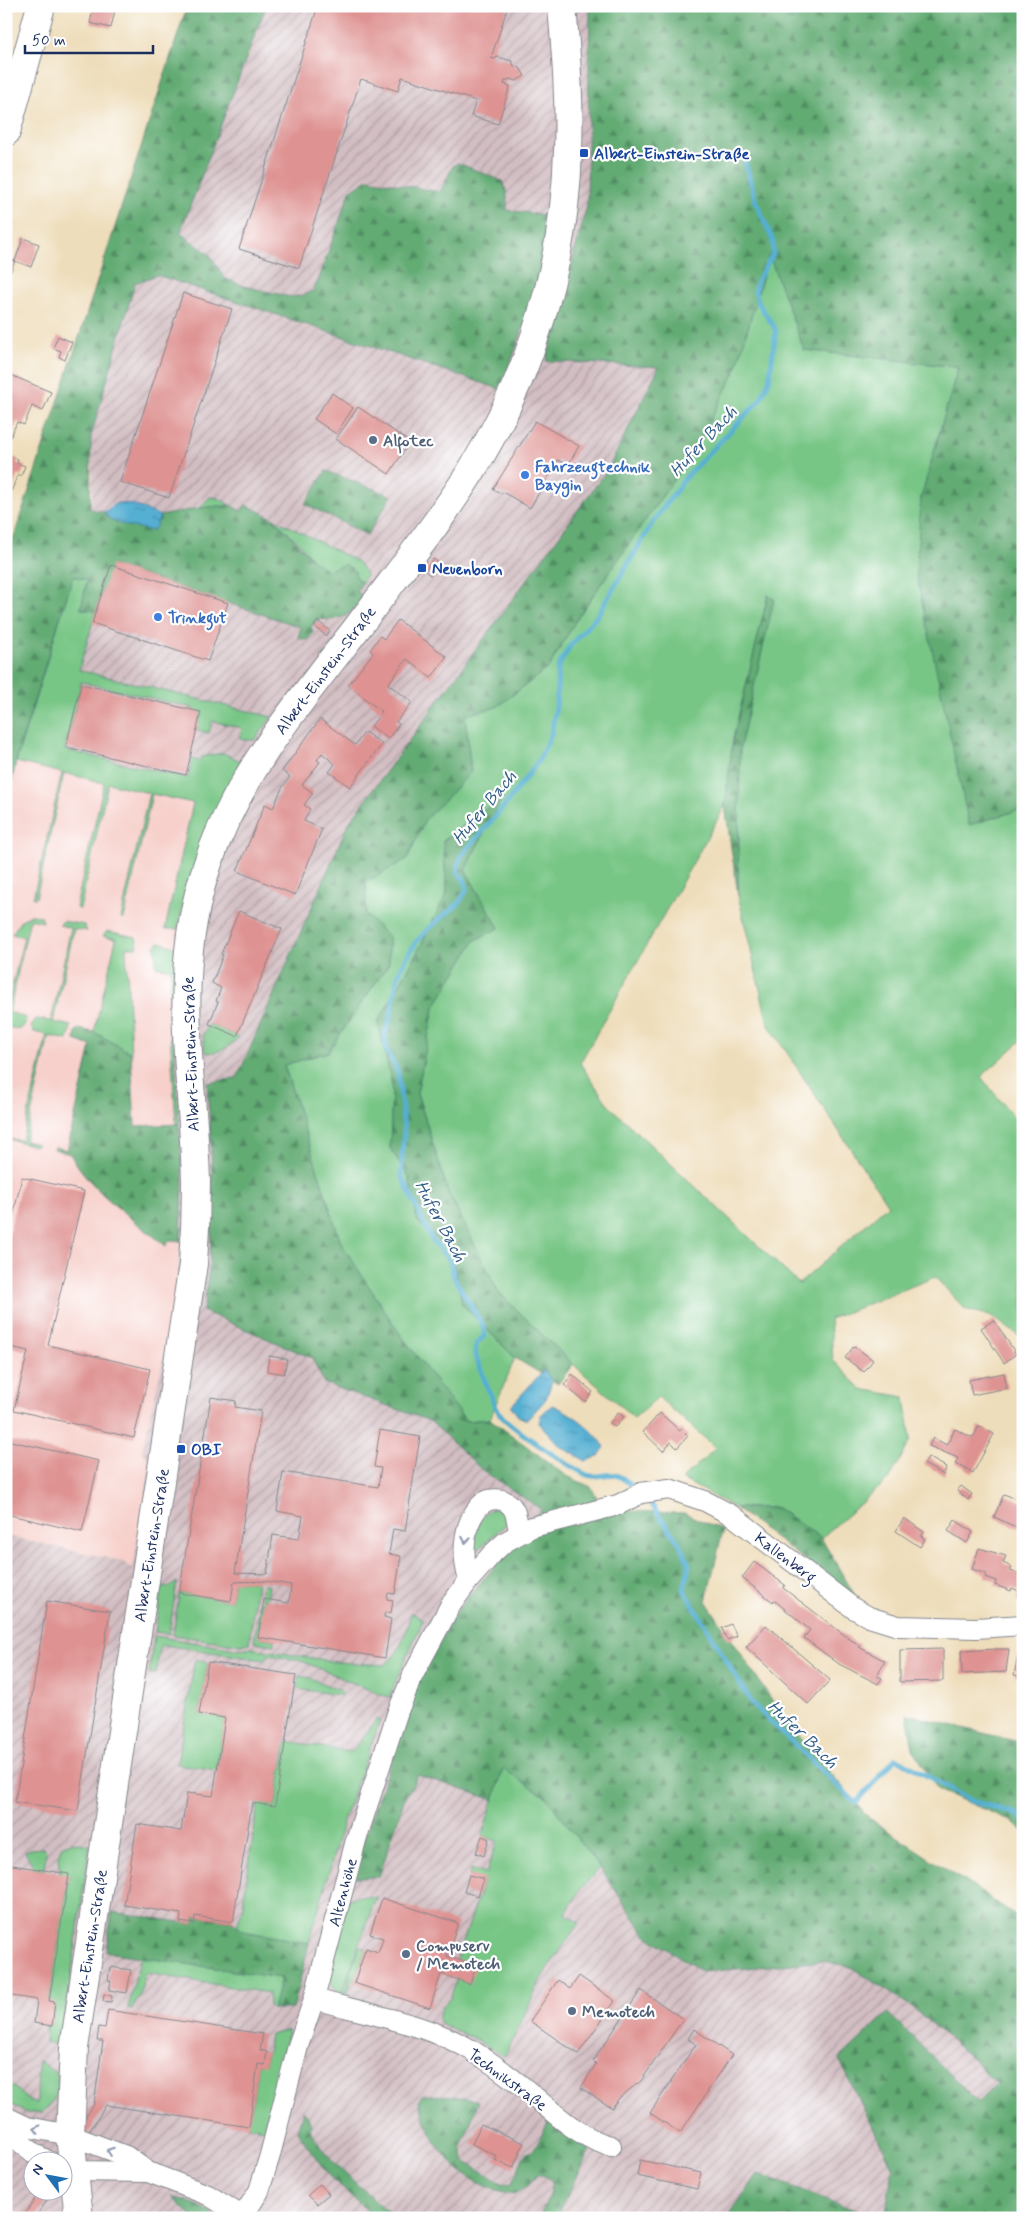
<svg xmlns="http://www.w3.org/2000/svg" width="1029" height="2224" viewBox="0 0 1029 2224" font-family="Mynerve,sans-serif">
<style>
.built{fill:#f7d0cb}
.industrial{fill:url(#industrial-furrows);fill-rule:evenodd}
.green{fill:#78c686;stroke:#4a7a72;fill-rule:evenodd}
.forest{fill:url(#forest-firs);stroke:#3e6d68}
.water{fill:url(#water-ripples);stroke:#386f98}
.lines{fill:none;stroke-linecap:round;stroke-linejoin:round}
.stream{stroke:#55afd2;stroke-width:5}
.building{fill:#de9291}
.street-casing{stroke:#84868c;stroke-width:22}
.secondary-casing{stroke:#84868c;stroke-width:30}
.primary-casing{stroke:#84868c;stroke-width:30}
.street{stroke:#fff;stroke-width:20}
.secondary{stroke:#fff;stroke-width:28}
.primary{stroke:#fff;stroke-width:28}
.oneway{stroke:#8d97ae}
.transit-dot{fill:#1a4fb4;stroke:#fff;stroke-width:2}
.service-dot{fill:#5c6f8a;stroke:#fff;stroke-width:2}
.shop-dot{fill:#3f7fe0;stroke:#fff;stroke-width:2}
.labels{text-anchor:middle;stroke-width:4.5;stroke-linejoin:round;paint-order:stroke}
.transit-label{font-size:16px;font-weight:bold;fill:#164399;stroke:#fff;text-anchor:start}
.service-label{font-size:16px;font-weight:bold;fill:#4e5e75;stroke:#fff;text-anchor:start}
.shop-label{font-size:16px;font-weight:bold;fill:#366cbe;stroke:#fff;text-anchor:start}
.street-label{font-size:16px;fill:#1b2f5e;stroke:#fff}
.water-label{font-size:18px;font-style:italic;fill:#2f5c87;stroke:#fff}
</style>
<defs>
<pattern id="industrial-furrows" width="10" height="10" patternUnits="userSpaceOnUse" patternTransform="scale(1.25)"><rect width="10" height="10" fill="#d2bec2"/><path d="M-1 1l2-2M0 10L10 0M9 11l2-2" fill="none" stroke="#aa9ba1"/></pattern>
<pattern id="forest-firs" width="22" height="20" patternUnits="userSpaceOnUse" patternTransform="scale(1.25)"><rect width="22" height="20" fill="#62ab73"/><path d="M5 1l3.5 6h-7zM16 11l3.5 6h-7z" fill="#508c62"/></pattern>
<pattern id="water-ripples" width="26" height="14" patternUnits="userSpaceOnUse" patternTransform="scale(1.25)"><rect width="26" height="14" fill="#55afd2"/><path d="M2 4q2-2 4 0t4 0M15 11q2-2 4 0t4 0" fill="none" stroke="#468fae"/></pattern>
</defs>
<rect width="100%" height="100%" fill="#fff"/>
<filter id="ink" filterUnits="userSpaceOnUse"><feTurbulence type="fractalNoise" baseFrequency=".02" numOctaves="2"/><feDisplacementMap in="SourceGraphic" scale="10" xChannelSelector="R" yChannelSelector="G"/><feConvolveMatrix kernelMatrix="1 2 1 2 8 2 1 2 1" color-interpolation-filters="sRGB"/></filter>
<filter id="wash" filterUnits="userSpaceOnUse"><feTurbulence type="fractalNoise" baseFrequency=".0096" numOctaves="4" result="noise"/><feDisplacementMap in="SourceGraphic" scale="20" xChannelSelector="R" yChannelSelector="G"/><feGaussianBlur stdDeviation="1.12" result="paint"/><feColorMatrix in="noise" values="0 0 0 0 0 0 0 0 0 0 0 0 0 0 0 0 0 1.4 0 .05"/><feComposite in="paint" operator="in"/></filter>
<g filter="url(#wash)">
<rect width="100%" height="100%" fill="#eeddba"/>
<path class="built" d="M 18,753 L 220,801 L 174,1050 L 183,1183 L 179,1270 L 174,1311 L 146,1454 L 151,1459 L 134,1569 L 121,1561 L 6,1536 L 6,806 Z"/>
<path class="industrial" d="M 266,6 L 783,6 L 783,8 L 590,7 L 587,205 L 546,361 L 659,366 L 608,469 L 348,824 L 211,1135 L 213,1179 L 212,1246 L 203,1311 L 312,1358 L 324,1383 L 430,1421 L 482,1470 L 543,1510 L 457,1611 L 380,1877 L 404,1800 L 418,1775 L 545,1796 L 600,1868 L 646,1935 L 703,1972 L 824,1961 L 851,1967 L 909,2005 L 975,2061 L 997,2084 L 978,2102 L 888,2013 L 839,2059 L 893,2168 L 885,2218 L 876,2218 L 758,2174 L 727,2218 L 6,2218 L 6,1536 L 121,1561 L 133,1568 L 151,1460 L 142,1452 L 174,1311 L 181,1241 L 183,1183 L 173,1026 L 175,947 L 189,879 L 201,842 L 220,801 L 18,753 L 92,501 L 91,436 L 134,283 L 157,275 L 179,233 ZM 32,2162 L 62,2162 L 62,2192 L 32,2192 Z"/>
<path class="green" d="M 769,254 L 804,350 L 958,367 L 921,498 L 969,825 L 1023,809 L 1023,1039 L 981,1077 L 1023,1128 L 1023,1331 L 1019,1336 L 993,1317 L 965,1309 L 935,1277 L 830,1319 L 833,1360 L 861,1389 L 905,1397 L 911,1440 L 890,1478 L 821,1538 L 777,1508 L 735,1508 L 682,1479 L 716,1448 L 658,1397 L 634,1418 L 573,1364 L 499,1293 L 448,1192 L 417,1093 L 434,1008 L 475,940 L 499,928 L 465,870 L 502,797 L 443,841 L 447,893 L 413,961 L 378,1022 L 392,1085 L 390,1148 L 409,1177 L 417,1221 L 452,1252 L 462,1304 L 515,1358 L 490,1419 L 466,1421 L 397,1330 L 341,1243 L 284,1065 L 328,1052 L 389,963 L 389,937 L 366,915 L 366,882 L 407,859 L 425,820 L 471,772 L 465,714 L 497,707 L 549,667 L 576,620 L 697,446 L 736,370 ZM 768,595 L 774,599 L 740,747 L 738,895 L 768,1024 L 888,1205 L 799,1284 L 609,1106 L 580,1063 L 725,806 L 733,739 Z
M 210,497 L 218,498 L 230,505 L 199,508 Z
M 273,518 L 358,562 L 366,574 L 362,583 L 356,578 L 328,570 L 316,564 L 299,543 Z
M 73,576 L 87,580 L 81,609 L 96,611 L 79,670 L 272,717 L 255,740 L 242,740 L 240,738 L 242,728 L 212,721 L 209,733 L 197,730 L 201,712 L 192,710 L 193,708 L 81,682 L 65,750 L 188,778 L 192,759 L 200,761 L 201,757 L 223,753 L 243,762 C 211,815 190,868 178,929 L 165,929 L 193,803 L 152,794 L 124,919 L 121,918 L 149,793 L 108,783 L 80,909 L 78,909 L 76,907 L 104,783 L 64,773 L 36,898 L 33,898 L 62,773 L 16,762 Z
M 31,915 L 41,916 L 43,922 L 30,919 L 9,1012 L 26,1018 L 25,1025 L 21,1029 L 6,1027 L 6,1012 L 24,937 L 12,934 L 21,920 Z
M 63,921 L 84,925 L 87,931 L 74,929 L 53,1022 L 71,1026 L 68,1040 L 49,1036 L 25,1141 L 38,1144 L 35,1146 L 9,1139 L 22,1140 L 47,1035 L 34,1032 L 31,1027 L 36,1019 L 51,1021 L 71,928 L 59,925 Z
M 107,931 L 136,937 L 138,947 L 126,947 L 131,1053 L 94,1032 L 116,939 L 103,936 Z
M 159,942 L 175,947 L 173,1026 L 179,1124 L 176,1124 L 169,1015 L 171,969 L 156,966 L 155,946 Z
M 209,1024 L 237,1036 L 238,1037 C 233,1046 215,1055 205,1052 L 203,1035 Z
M 492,1509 L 498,1509 L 505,1513 L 507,1523 L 473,1554 C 475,1538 476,1518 492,1509 Z
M 257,1581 L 249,1643 L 242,1645 L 173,1635 L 179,1593 L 231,1601 L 234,1582 Z
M 177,1582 L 169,1634 L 155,1632 L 162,1588 L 170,1587 Z
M 263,1584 L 269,1586 L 267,1599 L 264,1599 L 258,1637 L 274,1640 L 274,1645 L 254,1642 Z
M 411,1613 L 416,1614 L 423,1620 L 389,1697 L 379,1694 L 299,1660 L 268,1655 L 264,1660 L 164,1645 L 160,1646 L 156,1674 L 149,1673 L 154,1636 L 241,1650 L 251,1648 L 337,1662 L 384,1665 C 400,1656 407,1630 411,1613 Z
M 195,1659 L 208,1662 L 199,1714 L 225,1718 L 217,1770 L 177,1764 Z
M 299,1676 L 310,1678 L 341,1691 L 342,1694 L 340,1695 L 297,1689 Z
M 377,1719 L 380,1721 L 345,1815 L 309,1943 L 243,1931 L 237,1925 L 242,1911 L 258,1803 L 275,1806 L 287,1741 L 350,1752 L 353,1751 Z
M 503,1768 L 545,1796 L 600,1868 L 579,1891 L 566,1914 L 579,1923 L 542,1977 L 506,2054 L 503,2056 L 475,2039 L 440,2023 L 438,2019 L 442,2006 L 450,1998 L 457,1979 L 476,1966 L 457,1960 L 484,1880 L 469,1875 L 471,1869 L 486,1874 L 497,1841 L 482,1836 Z
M 72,1842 L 90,1845 L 61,2045 L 45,2042 L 46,2025 L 52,2025 L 55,2003 L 49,2001 L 69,1875 L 60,1873 L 58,1856 L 63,1845 Z
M 43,1848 L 46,1851 L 44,1870 L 35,1869 L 25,1852 L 30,1849 Z
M 360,1896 L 376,1897 L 341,1995 L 333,1986 L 329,1977 L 348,1899 Z
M 359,1946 L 366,1948 L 355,1981 L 351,1980 L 347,1998 L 343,1996 Z
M 141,1957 L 281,1978 L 273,2009 L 269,2006 L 268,1993 L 145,1973 L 140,1996 L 132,2009 L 128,2008 Z
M 288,2030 L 264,2129 L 249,2126 L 258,2064 L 265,2064 L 270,2035 Z
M 38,2060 L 58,2075 C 57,2094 57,2099 42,2113 L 27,2113 L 6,2102 L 6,2081 L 32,2102 L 37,2104 Z"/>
<path class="forest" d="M 187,6 L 266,6 L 180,233 L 210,255 L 224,278 L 244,286 L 291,297 L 303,295 L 313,291 L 318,281 L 350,191 L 368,179 L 440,192 L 453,166 L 458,163 L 502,181 L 507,192 L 507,210 L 550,216 C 540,276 524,334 500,389 L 157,275 L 135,283 L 91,436 L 90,509 L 104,512 L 106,517 L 156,526 L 160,516 L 199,508 L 230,505 L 241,511 L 246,505 C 255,510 266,513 274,520 C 293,535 306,559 328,570 L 345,564 L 355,571 L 356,578 L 362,583 L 356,591 L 364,597 C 350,615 342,622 318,619 L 311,627 L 313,632 L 308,640 L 298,638 L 301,627 L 112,565 L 96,611 L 81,609 L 87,580 L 73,576 L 18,753 L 6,806 L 6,561 Z
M 590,6 L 783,8 L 783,6 L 1023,6 L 1023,809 L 969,825 L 916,573 L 921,498 L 958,367 L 804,350 L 769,255 L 736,370 L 697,446 L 576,620 L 549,667 L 497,707 L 465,715 L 471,772 L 425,820 L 407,859 L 366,882 L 366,915 L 389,937 L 389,963 L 328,1052 L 284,1065 L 341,1243 L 397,1330 L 466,1421 L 490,1419 L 567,1476 L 591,1487 L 604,1510 L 684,1513 L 723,1530 L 706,1601 L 784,1718 L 870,1819 L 1023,1920 L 1023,2218 L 885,2218 L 893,2168 L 839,2059 L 888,2013 L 978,2102 L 996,2084 L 975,2061 L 909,2005 L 851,1967 L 824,1961 L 703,1972 L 646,1935 L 600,1868 L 545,1796 L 503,1769 L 494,1800 L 418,1775 L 404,1800 L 379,1877 L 351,1877 L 418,1682 L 457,1611 L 542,1510 L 482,1470 L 430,1421 L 324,1383 L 312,1358 L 203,1311 C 216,1235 213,1160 207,1083 L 237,1078 L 348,824 L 608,469 L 659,367 L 546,361 L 587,205 Z
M 326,471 L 392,496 L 367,535 L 305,504 Z
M 768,595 L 774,599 L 740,747 L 738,895 L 725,806 L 733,739 Z
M 503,796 L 465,870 L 499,928 L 475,940 L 434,1008 L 417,1093 L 448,1192 L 499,1293 L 573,1364 L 558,1384 L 515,1358 L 462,1304 L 452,1252 L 417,1221 L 409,1177 L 390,1148 L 392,1085 L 378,1022 L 413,961 L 447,893 L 443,841 Z
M 79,1029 L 94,1032 L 131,1053 L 135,1126 L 179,1124 L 183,1183 L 181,1241 L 170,1240 L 166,1246 C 131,1218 93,1193 70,1154 L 54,1149 L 55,1147 L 67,1150 L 91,1046 L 75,1040 L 76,1031 Z
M 735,1508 L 777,1508 L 821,1538 L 857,1599 Z
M 907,1714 L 1023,1743 L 1023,1831 L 1012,1821 L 938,1790 L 913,1749 Z
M 112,1912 L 194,1924 L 195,1916 L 233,1922 L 243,1931 L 309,1943 L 293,2009 L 273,2009 L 281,1978 L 106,1952 Z
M 422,2095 L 453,2096 L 479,2101 L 461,2147 L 464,2161 L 501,2183 L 511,2185 L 525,2154 L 533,2151 L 549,2121 L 590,2150 L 557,2218 L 540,2218 L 550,2192 L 552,2182 L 543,2175 L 537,2175 L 527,2186 L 514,2194 C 462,2185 432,2151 419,2101 Z
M 303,2111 L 312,2124 L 310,2129 C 329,2165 365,2190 395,2218 L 375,2218 L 329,2176 L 297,2131 Z
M 758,2174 L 876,2218 L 727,2218 Z
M 172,2196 L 197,2205 L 219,2218 L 193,2218 Z"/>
<path class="water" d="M 117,503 L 131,504 L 156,514 L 160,516 L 156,526 L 152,531 C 138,527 111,526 104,512 Z
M 544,1370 L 552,1381 L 546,1399 L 527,1420 L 518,1416 L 511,1406 Z
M 552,1405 C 573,1413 592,1428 605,1447 L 598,1457 L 586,1461 L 561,1447 L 539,1423 L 541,1415 Z"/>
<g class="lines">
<path class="stream" d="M 630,1484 C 609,1465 602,1481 587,1475 C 572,1468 509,1427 500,1414 C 491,1402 481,1369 475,1354 L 476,1344 L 485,1335 L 482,1324 L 454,1278 L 450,1261 L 431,1238 L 401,1175 L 404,1130 L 398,1072 L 386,1049 L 385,1034 L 390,1019 L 397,979 L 403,964 L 416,942 L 428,929 L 459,903 L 467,889 L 464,879 L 457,872 L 461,856 L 506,804 L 539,760 L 551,735 L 556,707 L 558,667 L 570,646 L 597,616 L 653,522 L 686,477 L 760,400 L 769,381 L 776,330 L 759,304 L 755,291 L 757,281 L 773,254 L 773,241 L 756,202 L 743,154
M 651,1504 L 682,1547 L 689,1565 L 684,1590 L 753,1705 L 856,1803 L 896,1758 L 971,1801 L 1017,1814 L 1023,1819"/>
</g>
<g id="blocks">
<path class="building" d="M 94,6 L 116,6 L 111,28 L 90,23 Z
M 318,6 L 508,6 L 491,58 L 494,59 L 498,57 L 512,61 L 514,66 L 520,68 L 525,76 L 516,81 L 510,79 L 505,81 L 504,84 L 510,86 L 498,124 L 471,116 L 476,101 L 402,77 L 398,91 L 361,79 L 299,268 L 239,249 Z
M 23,238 L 39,244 L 31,267 L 15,261 Z
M 6,258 L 15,261 L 6,283 Z
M 183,293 L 232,309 L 169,498 L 120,482 Z
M 58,336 L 72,342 L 65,360 L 59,357 L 61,351 L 53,348 Z
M 6,373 L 51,392 L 43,411 L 32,406 L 24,425 L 17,422 L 6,447 L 6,411 L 12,396 L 6,393 Z
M 332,393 L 353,408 L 336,434 L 314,419 Z
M 358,407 L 410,442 L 389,474 L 336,439 Z
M 535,421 L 579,446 L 568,465 L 558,460 L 530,508 L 503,492 L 502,494 L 493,489 Z
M 9,456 L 18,459 L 17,463 L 25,466 L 21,476 L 18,474 L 9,497 L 6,496 L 6,462 Z
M 433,559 L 439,563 L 430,575 L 425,571 Z
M 111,565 L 228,603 L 208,661 L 92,623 Z
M 398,620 L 447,657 L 431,678 L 407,659 L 388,684 L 412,702 L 396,722 L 399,724 L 388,739 L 371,726 L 382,712 L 348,685 L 373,653 L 370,650 L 380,636 L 384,639 Z
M 318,621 L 330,631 L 326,636 L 314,626 Z
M 81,684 L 201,712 L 186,775 L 66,747 Z
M 320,719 L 355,745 L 365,732 L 382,744 L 350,787 L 329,772 L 335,764 L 322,753 L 317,760 L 320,762 L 302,785 L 313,793 L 304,805 L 310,809 L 304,821 L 322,829 L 295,895 L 237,871 L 265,804 L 273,808 L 282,788 L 290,777 L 282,771 Z
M 239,911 L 282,929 L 237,1036 L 209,1024 L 218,1002 L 216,1001 L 221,988 L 212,983 L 223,955 L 221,954 Z
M 22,1177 L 84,1191 L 48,1345 L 150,1369 L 134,1438 L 14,1410 L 28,1351 L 6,1346 L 6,1247 Z
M 994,1320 L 1016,1354 L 1004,1363 L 981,1328 Z
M 854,1346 L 873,1360 L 864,1372 L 845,1358 Z
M 269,1356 L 287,1359 L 284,1374 L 267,1371 Z
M 1004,1373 L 1007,1388 L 972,1395 L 969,1380 Z
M 572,1374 L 593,1392 L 585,1402 L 564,1385 Z
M 211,1397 L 236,1401 L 235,1407 L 261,1411 L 235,1573 L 267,1574 L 273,1535 L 299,1539 L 303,1516 L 277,1511 L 283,1472 L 378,1487 L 381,1468 L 374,1467 L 380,1430 L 420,1437 L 405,1531 L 393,1529 L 389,1554 L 401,1556 L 395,1594 L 388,1593 L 387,1599 L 393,1600 L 391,1613 L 385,1612 L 384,1617 L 391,1619 L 385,1658 L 258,1637 L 264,1599 L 289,1603 L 291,1585 L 266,1581 L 234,1582 L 231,1601 L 179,1593 Z
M 618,1412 L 624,1417 L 615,1427 L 610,1423 Z
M 660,1413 L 680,1431 L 681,1429 L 688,1436 L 677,1448 L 671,1442 L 663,1451 L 643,1432 Z
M 979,1426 L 994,1434 L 973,1473 L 961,1465 L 961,1466 L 955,1464 L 958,1458 L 929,1446 L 933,1438 L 947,1445 L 955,1429 L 971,1437 L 974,1436 Z
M 6,1440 L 99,1461 L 82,1532 L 6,1514 Z
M 928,1457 L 946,1467 L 944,1475 L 924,1464 Z
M 961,1486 L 972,1494 L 968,1500 L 957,1491 Z
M 1004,1494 L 1023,1502 L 1023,1516 L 1018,1528 L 994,1517 Z
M 904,1518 L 924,1532 L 921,1537 L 925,1539 L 920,1547 L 896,1531 Z
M 955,1520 L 973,1532 L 967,1543 L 948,1531 Z
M 979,1548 L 1006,1556 L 1003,1563 L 1012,1567 L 1010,1571 L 1023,1575 L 1023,1600 L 1017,1597 L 1019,1591 L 1012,1588 L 1011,1591 L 995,1585 L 996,1581 L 985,1577 L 986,1574 L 972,1569 Z
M 754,1562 L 785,1585 L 783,1588 L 851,1640 L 860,1645 L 859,1647 L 885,1661 L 877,1676 L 882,1678 L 878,1684 L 839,1664 L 804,1638 L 810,1630 L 774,1600 L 773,1602 L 742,1578 Z
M 47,1601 L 110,1611 L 78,1811 L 15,1802 Z
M 731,1624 L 737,1636 L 727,1640 L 722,1628 Z
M 766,1625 L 830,1680 L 808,1704 L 746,1647 Z
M 1020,1646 L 1023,1647 L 1023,1677 L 1014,1675 Z
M 943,1649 L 943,1681 L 900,1682 L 900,1650 Z
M 997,1649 L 1009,1649 L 1006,1672 L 962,1674 L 961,1651 Z
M 208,1662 L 296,1675 L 275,1806 L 252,1803 L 233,1922 L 195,1916 L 194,1924 L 180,1922 L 181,1914 L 124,1905 L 137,1824 L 181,1831 L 187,1793 L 213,1796 L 225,1718 L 199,1714 Z
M 482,1836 L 489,1839 L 484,1856 L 476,1853 Z
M 6,1864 L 69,1874 L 49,2001 L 55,2002 L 52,2026 L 34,2023 L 37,2000 L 6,1995 Z
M 469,1875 L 484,1879 L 478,1896 L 464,1892 Z
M 382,1898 L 458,1923 L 447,1956 L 476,1966 L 470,1984 L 441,1974 L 430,2008 L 354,1983 L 366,1948 L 378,1952 L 381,1945 L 383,1938 L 370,1934 Z
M 110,1967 L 131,1970 L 127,1993 L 109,1990 L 111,1981 L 108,1980 Z
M 579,1976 L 615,2001 L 578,2054 L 530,2021 L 558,1980 L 570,1989 Z
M 641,1990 L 683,2019 L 641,2081 L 619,2098 L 612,2108 L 581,2088 L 596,2064 L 593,2061 Z
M 104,1994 L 112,1996 L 111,2002 L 103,2001 Z
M 108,2010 L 263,2034 L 260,2050 L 267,2052 L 265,2065 L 258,2064 L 249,2127 L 106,2105 L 62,2175 L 58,2162 L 94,2104 L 103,2041 L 97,2041 L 99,2027 L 105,2028 Z
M 694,2029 L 732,2055 L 680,2133 L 650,2113 L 696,2044 L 688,2039 Z
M 481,2124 L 524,2143 L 513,2168 L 495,2160 L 497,2156 L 472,2144 Z
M 640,2160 L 701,2173 L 697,2189 L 637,2176 Z
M 320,2184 L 329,2194 L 317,2204 L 308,2195 Z
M 39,2192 L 52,2192 L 36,2218 L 23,2218 Z"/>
</g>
</g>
<g filter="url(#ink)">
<use href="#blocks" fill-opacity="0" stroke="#84868c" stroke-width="1"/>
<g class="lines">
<g class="street-casing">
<path id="street" d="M 469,1580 C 462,1558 462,1527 478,1508 C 487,1496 506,1496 514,1510 C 517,1517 518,1526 519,1533
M 314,1999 C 364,2013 433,2025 476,2053 C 492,2063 508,2075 523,2087 C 548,2107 579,2139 611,2146
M 6,2117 L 27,2127 L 70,2135 L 126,2156 L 148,2172 L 208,2195 L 245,2218
M 6,2131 L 35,2154 L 50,2162
M 62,2167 L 72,2171 L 148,2172
M 243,2216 L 259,2191 L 270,2155 L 298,2046 L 314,1999 L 356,1840 L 398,1711 L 413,1675 L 450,1606 L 469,1580 L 493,1553 L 505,1542 L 532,1527 L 618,1505 L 641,1493 L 669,1489 L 705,1501 L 733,1516 L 853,1608 L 869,1617 L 898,1626 L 976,1628 L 1023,1625"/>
</g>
<g class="secondary-casing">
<path id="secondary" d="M 79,2218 L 70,2135 L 74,2048 L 193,1264 C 195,1237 196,1210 196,1182 C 193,1071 170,973 208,863 C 238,774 300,701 357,628 C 395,577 436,527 470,473 C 531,376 565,265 568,150 C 570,102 566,54 562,6"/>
</g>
<g class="primary-casing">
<path id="primary" d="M 6,132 L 41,6"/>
</g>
<use href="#street" class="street"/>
<use href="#secondary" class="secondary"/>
<use href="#primary" class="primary"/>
</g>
<defs><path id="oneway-chevron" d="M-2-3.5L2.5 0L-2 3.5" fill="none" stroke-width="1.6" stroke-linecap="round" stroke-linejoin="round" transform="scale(1.25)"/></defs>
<g class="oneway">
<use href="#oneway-chevron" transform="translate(466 1540) rotate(100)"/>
<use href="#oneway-chevron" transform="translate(37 2129) rotate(-166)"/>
<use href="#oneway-chevron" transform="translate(110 2151) rotate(-160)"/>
</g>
</g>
<g class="transit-dot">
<rect x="579" y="148" width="10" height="10" rx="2.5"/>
<rect x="417" y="563" width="10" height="10" rx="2.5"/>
<rect x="176" y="1444" width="10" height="10" rx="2.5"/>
</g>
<g class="service-dot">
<circle cx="373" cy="440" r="5"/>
<circle cx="406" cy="1954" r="5"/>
<circle cx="572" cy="2011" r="5"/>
</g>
<g class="shop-dot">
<circle cx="525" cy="475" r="5"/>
<circle cx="158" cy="617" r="5"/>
</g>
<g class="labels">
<g class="transit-label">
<text x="594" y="159">Albert-Einstein-Straße</text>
<text x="432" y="574">Neuenborn</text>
<text x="191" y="1455">OBI</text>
</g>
<g class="service-label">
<text x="383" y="446">Alfotec</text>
<text x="416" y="1951">Compuserv<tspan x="416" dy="18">/ Memotech</tspan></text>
<text x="582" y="2017">Memotech</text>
</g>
<g class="shop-label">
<text x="535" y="472">Fahrzeugtechnik<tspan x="535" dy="18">Baygin</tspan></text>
<text x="168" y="623">Trinkgut</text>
</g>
<g class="street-label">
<text transform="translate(325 670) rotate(-53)" y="6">Albert-Einstein-Straße</text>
<text transform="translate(190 1054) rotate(-92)" y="6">Albert-Einstein-Straße</text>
<text transform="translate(151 1545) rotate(-81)" y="6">Albert-Einstein-Straße</text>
<text transform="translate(786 1557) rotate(37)" y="6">Kallenberg</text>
<text transform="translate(342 1892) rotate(-75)" y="6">Altenhöhe</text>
<text transform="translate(89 1946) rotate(-81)" y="6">Albert-Einstein-Straße</text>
<text transform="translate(508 2079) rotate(36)" y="6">Technikstraße</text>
</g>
<g class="water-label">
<text transform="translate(703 441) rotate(-47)" y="6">Hufer Bach</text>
<text transform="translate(484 807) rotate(-50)" y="6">Hufer Bach</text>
<text transform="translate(441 1221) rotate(62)" y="6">Hufer Bach</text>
<text transform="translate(803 1734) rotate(44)" y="6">Hufer Bach</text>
</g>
</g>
<rect width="1029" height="2224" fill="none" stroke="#fff" stroke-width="25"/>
<g transform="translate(48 2176) rotate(302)"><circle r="24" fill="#ffffff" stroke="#a4acbf"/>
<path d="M0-4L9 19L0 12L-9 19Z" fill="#1f6fb2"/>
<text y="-8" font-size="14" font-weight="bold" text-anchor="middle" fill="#1b2f5e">N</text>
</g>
<path d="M25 45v8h128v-8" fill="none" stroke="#1b2f5e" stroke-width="2.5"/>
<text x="32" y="45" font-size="15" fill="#1b2f5e" stroke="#ffffff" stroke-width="4" paint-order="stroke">50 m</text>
</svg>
